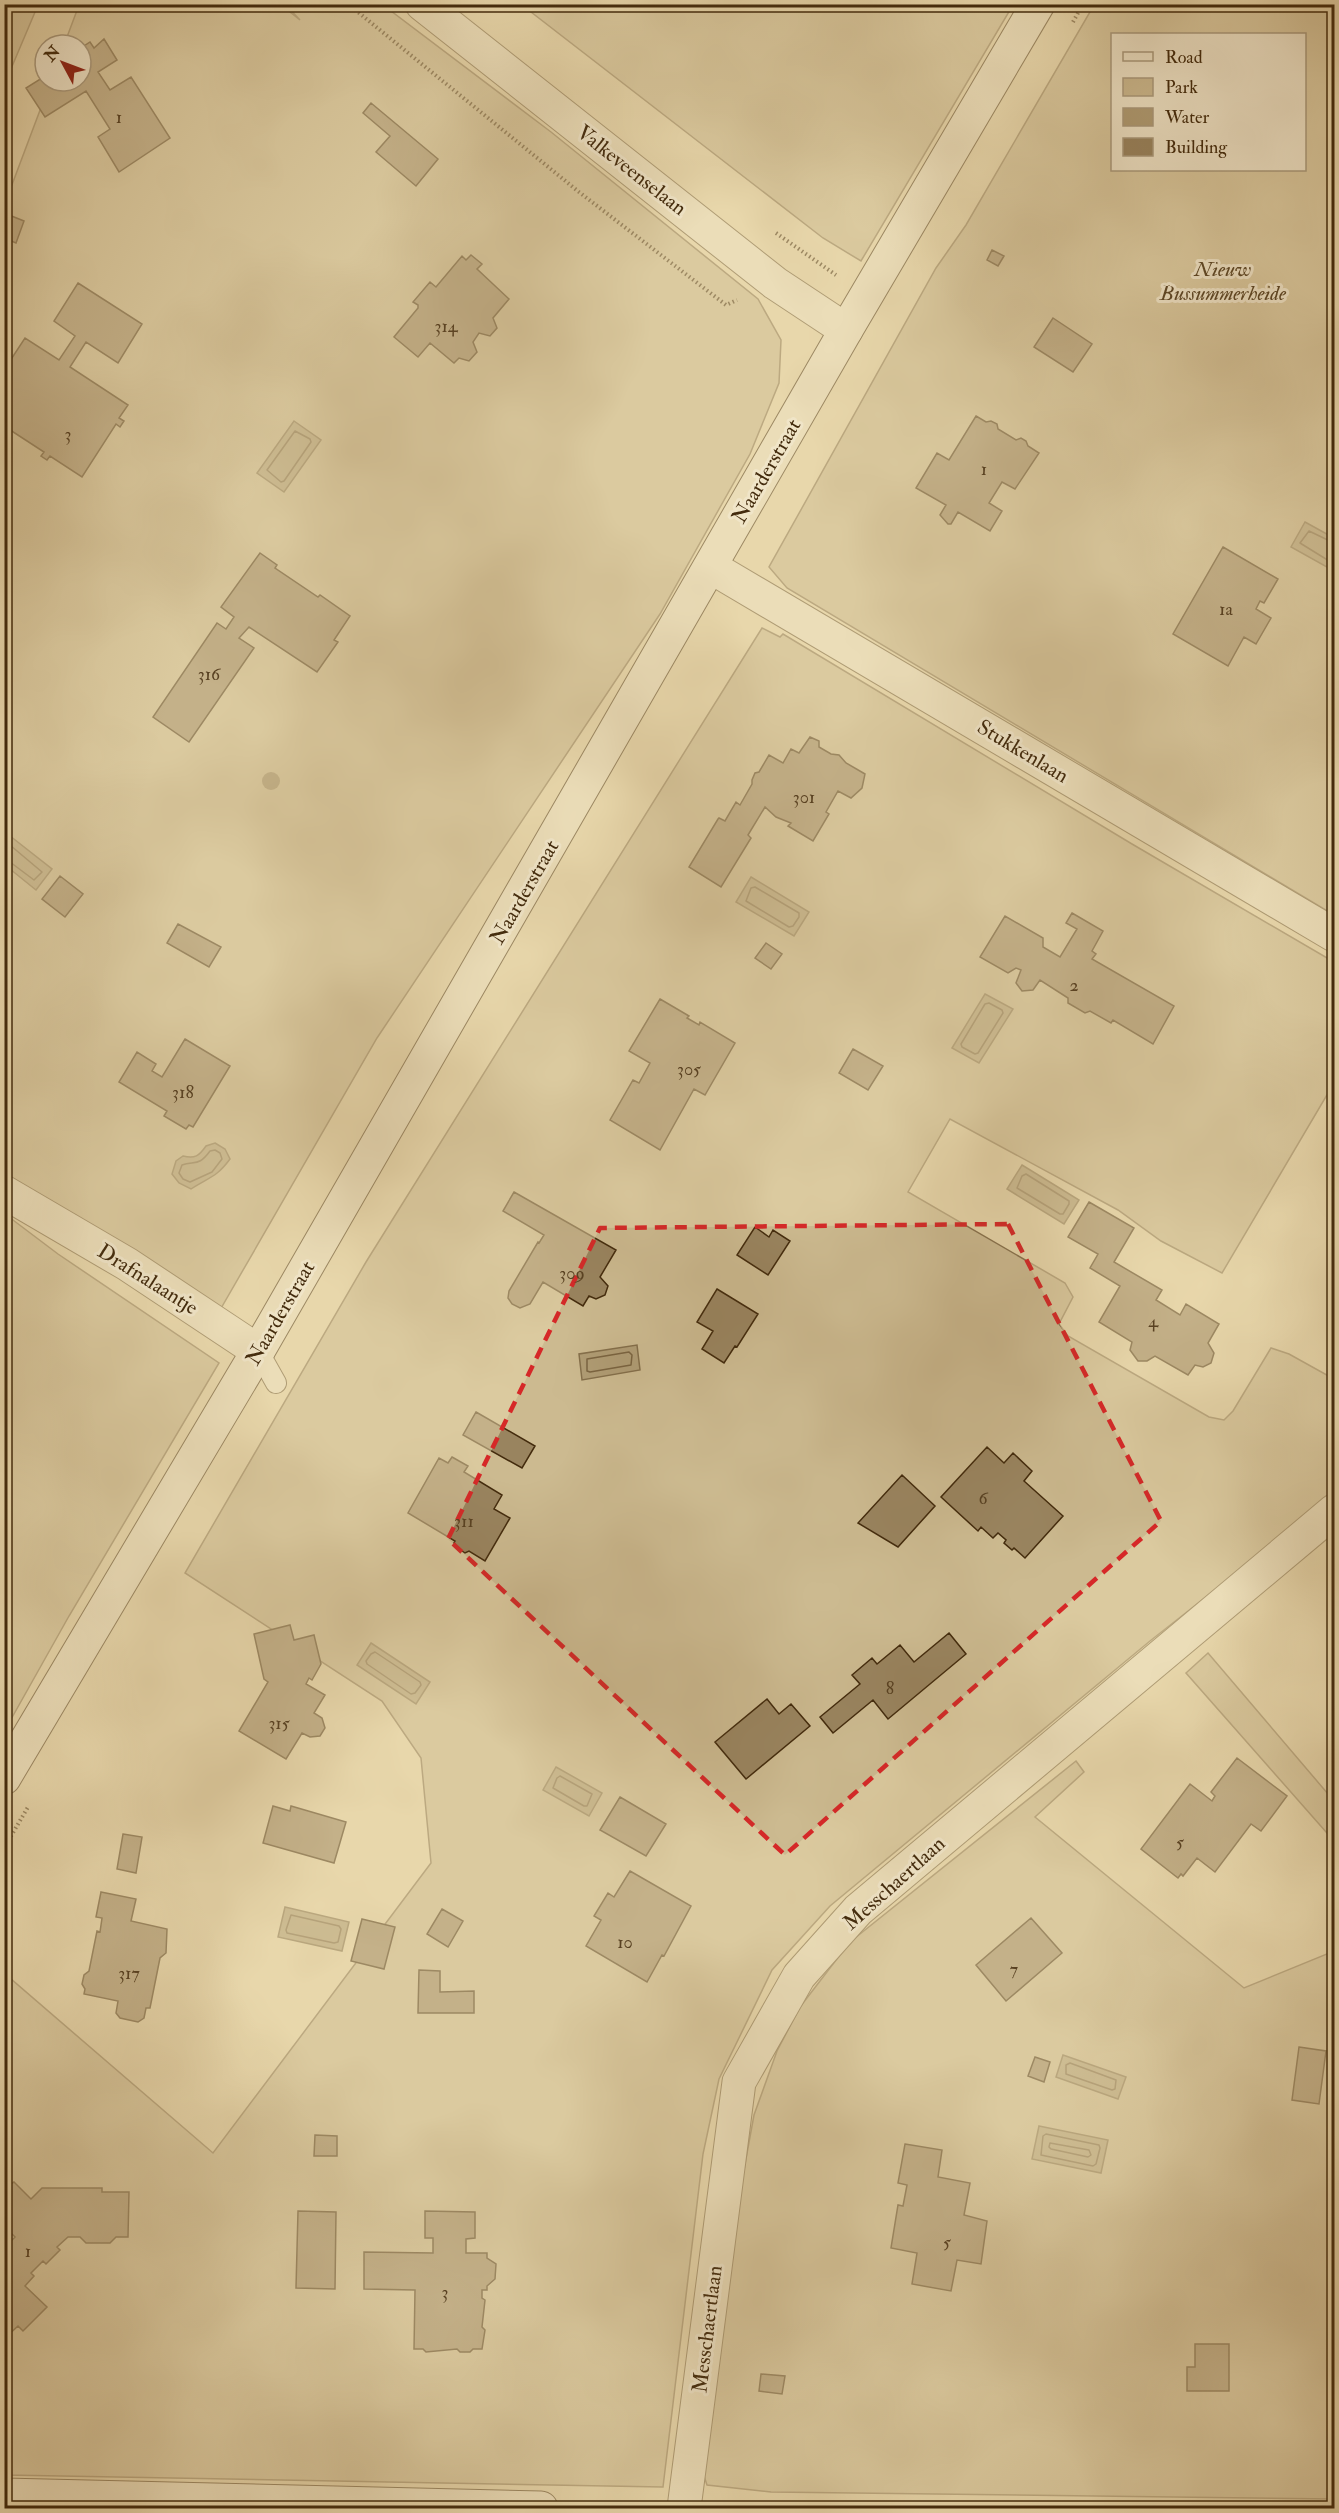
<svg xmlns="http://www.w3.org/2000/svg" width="1339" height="2513" viewBox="0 0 1339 2513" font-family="'IM FELL Double Pica',serif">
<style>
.green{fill:#ccba90;stroke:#88724e;stroke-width:1.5;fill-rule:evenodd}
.water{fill:#b09d75;stroke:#846f4b;stroke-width:1.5}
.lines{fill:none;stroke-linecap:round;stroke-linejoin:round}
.shore{stroke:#7a6441;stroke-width:1.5}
.building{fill:#99845f;stroke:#432b0d;stroke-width:1.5}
.lane-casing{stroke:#6c5634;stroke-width:22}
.street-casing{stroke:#6c5634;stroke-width:35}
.secondary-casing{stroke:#432b0d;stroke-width:35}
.path{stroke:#432b0d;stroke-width:4;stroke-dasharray:1.5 3;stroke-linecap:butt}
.lane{stroke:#f0e5c8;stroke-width:20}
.street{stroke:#f0e5c8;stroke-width:33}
.secondary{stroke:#f0e5c8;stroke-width:33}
.tree{fill:#9c8862}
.marked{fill:none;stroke:#d62828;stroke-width:4.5;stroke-dasharray:12 8;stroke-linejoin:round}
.labels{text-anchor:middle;stroke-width:6;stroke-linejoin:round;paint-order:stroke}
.number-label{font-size:18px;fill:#584122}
.street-label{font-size:21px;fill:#432b0d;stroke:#f0e5c8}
.park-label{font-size:21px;font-style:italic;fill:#5e4827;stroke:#f0e5c8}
</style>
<rect width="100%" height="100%" fill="#e8d7ab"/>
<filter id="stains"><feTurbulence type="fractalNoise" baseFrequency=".00333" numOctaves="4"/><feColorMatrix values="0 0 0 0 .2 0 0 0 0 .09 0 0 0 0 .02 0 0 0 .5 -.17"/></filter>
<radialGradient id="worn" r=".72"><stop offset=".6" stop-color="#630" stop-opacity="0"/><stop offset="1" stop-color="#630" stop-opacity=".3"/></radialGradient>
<path class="green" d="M 5,4 L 38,5 L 5,83 L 4,5 Z
M 79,5 L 281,5 L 300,20 L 286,5 L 383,5 L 551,132 L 758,299 L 781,340 L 779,383 L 750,454 L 660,614 L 377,1038 L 220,1310 L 5,1178 L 4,206 L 51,81 L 81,81 L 81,45 L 64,45 Z
M 522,5 L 1013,5 L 861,261 L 823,238 Z
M 1094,5 L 1334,5 L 1334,915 L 787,588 L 769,567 L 936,268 L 966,225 ZM 1112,34 L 1304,34 L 1304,170 L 1112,170 Z
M 762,628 L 780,637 L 783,634 L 1132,844 L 1334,962 L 1334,1083 L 1222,1273 L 1161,1241 L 1118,1210 L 950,1119 L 908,1192 L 1065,1283 L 1073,1297 L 1059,1324 L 1068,1336 L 1209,1417 L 1224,1420 L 1233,1411 L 1271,1348 L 1289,1354 L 1334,1379 L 1334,1496 L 1150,1641 L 830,1906 L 772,1970 L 719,2079 L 703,2154 L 663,2487 L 5,2475 L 4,1973 L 213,2153 L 431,1863 L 421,1758 L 382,1701 L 185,1573 L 366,1262 Z
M 5,1214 L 58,1254 L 219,1363 L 69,1616 L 5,1730 Z
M 1208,1653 L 1334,1801 L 1334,1841 L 1186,1673 Z
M 1076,1761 L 1084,1772 L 1035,1817 L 1244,1988 L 1334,1951 L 1334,2499 L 771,2492 L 707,2485 L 703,2473 L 720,2301 L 754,2115 L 777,2051 L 800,2007 L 850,1942 Z"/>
<path class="water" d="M 294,421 L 321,440 L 284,492 L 257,473 Z
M 1305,522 L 1334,538 L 1334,571 L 1291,547 Z
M 5,832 L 52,869 L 36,890 L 5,865 Z
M 751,877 L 809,912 L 794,936 L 736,902 Z
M 985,994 L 1013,1009 L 979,1063 L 952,1048 Z
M 215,1143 L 225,1149 L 230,1159 C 216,1178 209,1177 191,1189 L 179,1183 L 172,1174 L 176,1161 L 183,1156 C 195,1159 199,1156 206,1146 Z
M 1022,1165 L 1079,1200 L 1064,1224 L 1007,1189 Z
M 637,1345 L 640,1370 L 582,1380 L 579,1354 Z
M 371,1643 L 430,1682 L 416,1704 L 357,1665 Z
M 556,1767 L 602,1793 L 589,1816 L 543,1790 Z
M 285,1907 L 349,1922 L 342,1951 L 278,1937 Z
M 1063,2055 L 1126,2077 L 1118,2099 L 1056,2077 Z
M 1039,2126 L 1108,2140 L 1101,2173 L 1032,2159 Z"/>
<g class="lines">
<path class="shore" d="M 295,431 L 310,439 L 311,442 L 284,481 L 281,482 L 267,470 Z
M 1334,543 L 1309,531 L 1300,543 L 1334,564
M 4,840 L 42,872 L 34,880 L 10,862 L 4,861
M 755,887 L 799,913 L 799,917 L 793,926 L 789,927 L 746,901 L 751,888 Z
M 989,1003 L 1002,1010 L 1003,1013 L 978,1053 L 975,1054 L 962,1047 L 961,1044 L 985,1004 Z
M 215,1150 L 220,1153 L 222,1159 L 212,1172 L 190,1182 L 183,1179 L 179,1173 L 182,1165 C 196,1161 199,1166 210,1151 Z
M 1026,1174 L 1069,1201 L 1069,1204 L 1063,1214 L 1060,1214 L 1017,1188 L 1022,1176 Z
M 629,1352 L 632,1355 L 631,1365 L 590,1372 L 587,1371 L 587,1359 Z
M 375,1652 L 420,1682 L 421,1685 L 415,1693 L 411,1694 L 367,1664 L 366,1661 L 371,1654 Z
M 560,1776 L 592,1794 L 587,1806 L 584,1806 L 553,1788 L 557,1778 Z
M 291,1915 L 339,1926 L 341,1929 L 338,1942 L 334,1943 L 287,1933 L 286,1930 Z
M 1070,2063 L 1116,2080 L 1115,2089 L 1112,2090 L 1066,2074 L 1066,2065 Z
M 1046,2134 L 1099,2145 L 1100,2148 L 1096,2164 L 1093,2166 L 1041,2155 L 1043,2136 Z
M 1050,2143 L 1089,2150 L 1091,2155 L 1088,2157 L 1051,2149 L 1049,2147 Z"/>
</g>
<path class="building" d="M 104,39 L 117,60 L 98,72 L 110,90 L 131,77 L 170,138 L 119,172 L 98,137 L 110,129 L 86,91 L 45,117 L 26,88 L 45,76 L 45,81 L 81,81 L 81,48 L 90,42 L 94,48 Z
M 371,103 L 438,159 L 416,186 L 376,152 L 390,136 L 363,113 Z
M 4,213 L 24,221 L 16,243 L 4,238 Z
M 992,250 L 1004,256 L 998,266 L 987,260 Z
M 471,255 L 482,264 L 477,269 L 509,299 L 493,318 L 497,328 L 490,336 L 479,333 L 473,342 L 477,352 L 469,361 L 459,358 L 454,363 L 430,343 L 418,357 L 394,337 L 418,308 L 418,305 L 413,302 L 430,282 L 436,287 L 462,256 L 466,260 Z
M 78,283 L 142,324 L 118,363 L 86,342 L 70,367 L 128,405 L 119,418 L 124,421 L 120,427 L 116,424 L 82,477 L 50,456 L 47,460 L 41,456 L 44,452 L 4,426 L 4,370 L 25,338 L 59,360 L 75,336 L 54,321 Z
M 1053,318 L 1092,344 L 1073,372 L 1034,347 Z
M 976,416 L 986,422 L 991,421 L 997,424 L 998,429 L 1016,440 L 1021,438 L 1026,441 L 1028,446 L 1039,453 L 1015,489 L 1002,482 L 989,503 L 1002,511 L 990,531 L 958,512 L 951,524 L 948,524 L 940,515 L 946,505 L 916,488 L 937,453 L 949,460 Z
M 1223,547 L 1278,579 L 1264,603 L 1260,601 L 1256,609 L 1271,618 L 1256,644 L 1244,637 L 1228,666 L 1173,634 Z
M 260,553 L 277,565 L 275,568 L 318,597 L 320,595 L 350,616 L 334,640 L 338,642 L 317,672 L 249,627 L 239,638 L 254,648 L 189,742 L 153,717 L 217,623 L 226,629 L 234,617 L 221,607 Z
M 810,737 L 819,741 L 819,747 L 831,754 L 839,755 L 846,763 L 865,774 L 862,788 L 851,798 L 838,791 L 826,812 L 829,814 L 813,841 L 788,826 L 791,823 L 776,817 L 765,807 L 748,835 L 751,838 L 721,887 L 689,867 L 718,819 L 719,818 L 725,821 L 736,802 L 740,805 L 752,784 L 752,780 L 755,773 L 759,772 L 769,755 L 783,763 L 791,749 L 799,753 Z
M 60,876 L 83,894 L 65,917 L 42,899 Z
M 1072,913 L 1103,931 L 1092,951 L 1096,954 L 1092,959 L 1174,1006 L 1153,1044 L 1113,1020 L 1111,1023 L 1090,1011 L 1085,1013 L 1068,1003 L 1068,998 L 1040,980 L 1033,990 L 1022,991 L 1016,983 L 1021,970 L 1016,968 L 1008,973 L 980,957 L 1005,916 L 1043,938 L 1043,947 L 1060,957 L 1077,929 L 1066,923 Z
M 178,924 L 221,947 L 209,967 L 167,943 Z
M 766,943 L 782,954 L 771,969 L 755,958 Z
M 660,999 L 689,1016 L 687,1018 L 699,1025 L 700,1022 L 735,1043 L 705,1095 L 694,1089 L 660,1150 L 610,1120 L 633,1080 L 639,1083 L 650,1063 L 629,1051 Z
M 185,1039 L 230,1066 L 193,1127 L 189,1125 L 186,1129 L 164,1116 L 167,1111 L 119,1082 L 137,1052 L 156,1064 L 152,1071 L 162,1077 Z
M 853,1049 L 883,1066 L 868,1090 L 839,1073 Z
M 514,1192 L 616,1250 L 600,1277 L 608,1286 L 605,1295 L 596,1299 L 589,1296 L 583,1306 L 543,1282 L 530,1304 L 520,1308 L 512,1304 L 508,1298 L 509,1291 L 538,1242 L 539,1243 L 544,1235 L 503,1211 Z
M 1089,1202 L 1134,1228 L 1114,1262 L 1162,1290 L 1156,1300 L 1180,1315 L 1186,1304 L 1219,1324 L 1208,1343 L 1214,1353 L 1211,1363 L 1203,1367 L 1195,1365 L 1188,1375 L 1155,1356 L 1147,1361 L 1138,1361 L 1130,1350 L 1132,1342 L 1099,1322 L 1120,1286 L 1090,1268 L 1098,1254 L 1068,1237 Z
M 755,1227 L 769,1237 L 773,1230 L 790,1241 L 768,1275 L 737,1255 Z
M 717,1289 L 758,1314 L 737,1347 L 735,1346 L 724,1363 L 702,1349 L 713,1331 L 697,1322 Z
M 476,1412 L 535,1446 L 522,1468 L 463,1435 Z
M 987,1447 L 1004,1463 L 1013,1453 L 1032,1471 L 1024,1481 L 1063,1516 L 1025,1558 L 1014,1548 L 1012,1550 L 1004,1543 L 1006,1540 L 998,1533 L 993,1538 L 981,1527 L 978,1531 L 941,1497 Z
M 452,1457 L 468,1466 L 464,1472 L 502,1495 L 494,1509 L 510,1518 L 485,1561 L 469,1551 L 465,1553 L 458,1548 L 454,1543 L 455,1541 L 408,1513 L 439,1458 L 448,1463 Z
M 902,1475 L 935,1506 L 898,1547 L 858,1523 Z
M 290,1625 L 294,1640 L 314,1635 L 321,1664 L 312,1680 L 309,1678 L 306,1684 L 325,1695 L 314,1713 L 322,1718 L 325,1728 L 320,1736 L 310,1737 L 302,1733 L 286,1759 L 239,1731 L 268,1682 L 264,1679 L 254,1634 Z
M 949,1633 L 966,1654 L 888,1719 L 873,1700 L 833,1733 L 820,1717 L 860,1684 L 852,1675 L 872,1658 L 877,1664 L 900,1645 L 914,1662 Z
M 767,1699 L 779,1714 L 791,1704 L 810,1726 L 746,1779 L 715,1742 Z
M 1237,1758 L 1287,1796 L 1261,1831 L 1251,1824 L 1215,1872 L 1197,1858 L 1183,1876 L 1181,1874 L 1178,1878 L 1141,1849 L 1190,1784 L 1212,1801 L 1215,1796 L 1211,1792 Z
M 620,1797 L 666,1824 L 646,1856 L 600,1830 Z
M 273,1806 L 290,1811 L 291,1806 L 346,1822 L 334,1863 L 263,1843 Z
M 123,1834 L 142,1837 L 136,1873 L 117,1869 Z
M 630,1871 L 691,1906 L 664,1956 L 662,1955 L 647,1982 L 586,1946 L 601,1920 L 594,1916 L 608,1893 L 614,1897 Z
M 101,1892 L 136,1899 L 131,1921 L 167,1929 L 166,1953 L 160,1958 L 150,2008 L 146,2008 L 144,2018 L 138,2022 L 120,2018 L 116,2013 L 118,2001 L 84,1994 L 85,1989 L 82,1984 L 84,1975 L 89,1971 L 97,1931 L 100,1932 L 102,1918 L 96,1917 Z
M 442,1909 L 463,1921 L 448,1947 L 427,1934 Z
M 1031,1918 L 1062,1953 L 1006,2001 L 976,1965 Z
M 362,1919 L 395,1927 L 384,1969 L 351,1961 Z
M 419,1970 L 440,1971 L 440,1992 L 474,1991 L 474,2013 L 418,2013 Z
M 1299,2047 L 1326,2051 L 1319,2104 L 1292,2100 Z
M 1035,2057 L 1050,2062 L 1044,2082 L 1028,2076 Z
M 315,2135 L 337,2136 L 337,2156 L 314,2156 Z
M 905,2144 L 942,2150 L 938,2177 L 970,2183 L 964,2215 L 987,2221 L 981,2264 L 957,2260 L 951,2291 L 912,2284 L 917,2253 L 891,2248 L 898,2205 L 903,2206 L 907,2185 L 898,2183 Z
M 14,2182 L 31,2199 L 42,2188 L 102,2188 L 102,2192 L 129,2192 L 128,2237 L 116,2237 L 110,2243 L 86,2243 L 80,2237 L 68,2237 L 57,2247 L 60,2250 L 46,2264 L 43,2261 L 31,2273 L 34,2276 L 25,2286 L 47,2307 L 23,2331 L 18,2326 L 4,2339 L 4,2248 L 15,2237 L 4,2226 L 4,2188 Z
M 298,2211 L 336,2212 L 335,2289 L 296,2288 Z
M 425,2211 L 475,2212 L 475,2238 L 466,2239 L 466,2253 L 487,2253 L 487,2258 L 496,2264 L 495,2279 L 487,2286 L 487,2290 L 482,2290 L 482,2298 L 485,2300 L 482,2327 L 485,2330 L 482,2349 L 473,2349 L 470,2352 L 460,2352 L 457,2349 L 426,2352 L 423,2349 L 414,2349 L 415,2290 L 364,2289 L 364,2252 L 433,2253 L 433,2238 L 425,2238 Z
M 1195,2344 L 1229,2344 L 1229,2391 L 1187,2391 L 1187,2367 L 1195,2367 Z
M 761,2374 L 785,2376 L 782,2394 L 759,2391 Z"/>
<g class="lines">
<g class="lane-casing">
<path id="lane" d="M 258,1351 L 276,1383"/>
</g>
<g class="street-casing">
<path id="street" d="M 422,4 L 775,283 L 846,330
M 711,567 L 1334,935
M 4,1192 L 127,1264 L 258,1351
M 684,2508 L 739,2082 L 799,1976 L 858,1910 L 1334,1511"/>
</g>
<g class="secondary-casing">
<path id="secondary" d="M 4,1778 L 258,1351 L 846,330 L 1038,4
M 4,2495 L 541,2508"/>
</g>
<path class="path" d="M 348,4 L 579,192 L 726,305 L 737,300
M 1073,22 L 1083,4
M 776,233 L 836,275
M 4,1848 L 28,1807"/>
<use href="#lane" class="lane"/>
<use href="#street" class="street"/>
<use href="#secondary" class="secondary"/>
</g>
<circle class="tree" cx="271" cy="781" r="9"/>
<path d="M0 0H1339V2513H0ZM 1008,1224 L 1161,1521 L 785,1855 L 448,1539 L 600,1228 Z" fill="#e8d7ab" fill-opacity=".55" fill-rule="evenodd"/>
<path class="marked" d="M 1008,1224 L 1161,1521 L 785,1855 L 448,1539 L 600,1228 Z"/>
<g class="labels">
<g class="number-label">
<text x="119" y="123">1</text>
<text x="446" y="332">314</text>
<text x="68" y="440">3</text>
<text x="984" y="475">1</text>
<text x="1226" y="615">1a</text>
<text x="209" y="680">316</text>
<text x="804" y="803">301</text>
<text x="1074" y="991">2</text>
<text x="689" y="1075">305</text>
<text x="183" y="1098">318</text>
<text x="572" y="1279">309</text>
<text x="1153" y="1327">4</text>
<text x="983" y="1504">6</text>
<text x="464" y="1527">311</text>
<text x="890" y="1694">8</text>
<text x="279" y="1729">315</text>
<text x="1180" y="1848">5</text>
<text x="625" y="1948">10</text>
<text x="1014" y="1975">7</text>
<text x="129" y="1979">317</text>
<text x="947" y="2248">5</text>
<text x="28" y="2257">1</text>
<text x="445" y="2298">3</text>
</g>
<g class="street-label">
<text transform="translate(632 170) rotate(38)" y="7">Valkeveenselaan</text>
<text transform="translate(766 471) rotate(-60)" y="7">Naarderstraat</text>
<text transform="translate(1023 751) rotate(31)" y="7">Stukkenlaan</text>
<text transform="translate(524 892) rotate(-60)" y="7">Naarderstraat</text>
<text transform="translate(148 1279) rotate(32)" y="7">Drafnalaantje</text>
<text transform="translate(280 1313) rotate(-60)" y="7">Naarderstraat</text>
<text transform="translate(894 1883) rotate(-42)" y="7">Messchaertlaan</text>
<text transform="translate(707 2329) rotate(-83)" y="7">Messchaertlaan</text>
</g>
<g class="park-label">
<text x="1223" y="276">Nieuw<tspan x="1223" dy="24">Bussummerheide</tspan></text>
</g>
</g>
<rect width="1339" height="2513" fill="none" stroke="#e8d7ab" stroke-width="24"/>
<rect x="6" y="6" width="1327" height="2501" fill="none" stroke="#432b0d" stroke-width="3"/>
<rect x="12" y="12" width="1315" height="2489" fill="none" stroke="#432b0d" stroke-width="1.5"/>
<rect x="1111" y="33" width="195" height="138" fill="#f0e5c8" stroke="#ab9b7d" stroke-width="1.5"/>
<rect x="1123" y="52" width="30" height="9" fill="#f0e5c8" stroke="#ab9b7d" stroke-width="1.5"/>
<text x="1165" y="63" font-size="18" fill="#432b0d">Road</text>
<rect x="1123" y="78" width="30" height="18" fill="#ccba90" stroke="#ab9b7d" stroke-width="1.5"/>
<text x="1165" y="93" font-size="18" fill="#432b0d">Park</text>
<rect x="1123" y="108" width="30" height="18" fill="#b09d75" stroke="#ab9b7d" stroke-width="1.5"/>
<text x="1165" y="123" font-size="18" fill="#432b0d">Water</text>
<rect x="1123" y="138" width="30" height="18" fill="#99845f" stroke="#ab9b7d" stroke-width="1.5"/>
<text x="1165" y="153" font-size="18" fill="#432b0d">Building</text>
<g transform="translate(63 63) rotate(311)"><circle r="28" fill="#f0e5c8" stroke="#ab9b7d" stroke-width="1.5"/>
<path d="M0-4.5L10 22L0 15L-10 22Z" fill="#8f2418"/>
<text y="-9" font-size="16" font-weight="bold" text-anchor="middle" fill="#432b0d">N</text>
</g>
<rect width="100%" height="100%" filter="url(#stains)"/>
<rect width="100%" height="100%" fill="url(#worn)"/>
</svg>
